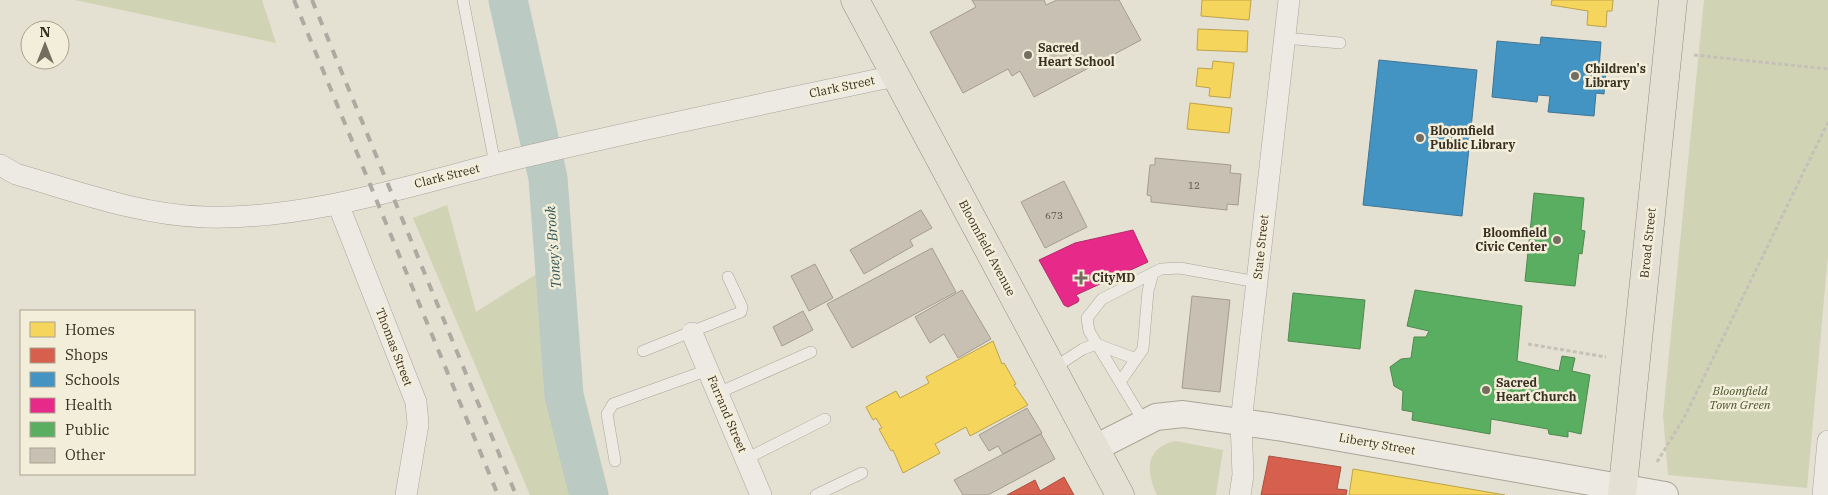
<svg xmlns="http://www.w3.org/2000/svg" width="1828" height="495" viewBox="0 0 1828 495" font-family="'IBM Plex Serif',serif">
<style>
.green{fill:#d1d3b5}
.homes{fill:#f6d55c;stroke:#bda34b}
.shops{fill:#d6604d;stroke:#a75140}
.schools{fill:#4393c3;stroke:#407593}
.health{fill:#e7298a;stroke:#b32b6b}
.public{fill:#5aae61;stroke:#50884e}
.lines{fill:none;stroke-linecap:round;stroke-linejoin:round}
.river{stroke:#bbcac3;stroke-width:39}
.building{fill:#c8c0b3;stroke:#a49c91}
.service-casing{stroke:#aaa59a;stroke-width:12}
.minor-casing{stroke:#aaa59a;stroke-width:22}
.tertiary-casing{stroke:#aaa59a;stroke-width:28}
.primary-casing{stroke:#8f8b81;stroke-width:29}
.path{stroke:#c5c1b8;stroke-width:3;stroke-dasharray:4 2.5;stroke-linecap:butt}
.service{stroke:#eceae2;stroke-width:11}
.minor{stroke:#eceae2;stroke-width:21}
.tertiary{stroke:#eceae2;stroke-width:26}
.primary{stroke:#e4e0d4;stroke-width:28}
.rail{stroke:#adaaa2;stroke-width:4;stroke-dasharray:9 9;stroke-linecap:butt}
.poi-dot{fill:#756d60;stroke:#f3eed9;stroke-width:2}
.labels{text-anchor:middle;stroke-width:5;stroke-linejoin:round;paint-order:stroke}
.number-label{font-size:10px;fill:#5d5346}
.poi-label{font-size:12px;font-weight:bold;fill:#392f22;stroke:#f3eed9;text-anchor:start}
.street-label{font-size:12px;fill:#392f22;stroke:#f3eed9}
.park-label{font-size:12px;font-style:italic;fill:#45532a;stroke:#f3eed9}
.water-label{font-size:14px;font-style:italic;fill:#325657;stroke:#f3eed9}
</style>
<rect width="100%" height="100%" fill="#e4e0d2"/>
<path class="green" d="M 75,0 L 262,0 L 276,43 Z
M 1704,0 L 1828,0 L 1828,255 L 1807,488 L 1668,475 L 1663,415 Z
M 447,205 L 476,312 L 538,273 L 563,273 L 570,402 L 597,495 L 530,495 L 413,218 Z
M 1176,441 L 1223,450 L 1216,495 L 1157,495 C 1145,470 1146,447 1176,441 Z"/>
<path class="homes" d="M 1202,0 L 1251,0 L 1249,20 L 1201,16 Z
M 1552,0 L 1613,0 L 1612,11 L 1607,11 L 1606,27 L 1587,25 L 1588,11 L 1551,5 Z
M 1198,29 L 1248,31 L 1247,52 L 1197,50 Z
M 1213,61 L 1234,63 L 1230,98 L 1209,96 L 1210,88 L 1196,86 L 1198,68 L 1212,69 Z
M 1190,103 L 1232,108 L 1229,133 L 1187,129 Z
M 993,341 L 1002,364 L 1004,363 L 1016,384 L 1014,385 L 1028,405 L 970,436 L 966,427 L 935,444 L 940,453 L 903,473 L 893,450 L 891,451 L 879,429 L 882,428 L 876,418 L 873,420 L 866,407 L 896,391 L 900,398 L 929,383 L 926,377 Z
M 1353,469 L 1505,495 L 1349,495 Z"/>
<path class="shops" d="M 1269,456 L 1341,467 L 1337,489 L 1347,490 L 1346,495 L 1261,495 Z
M 1064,477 L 1074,495 L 1007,495 L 1035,480 L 1040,491 Z"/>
<path class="schools" d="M 1541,37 L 1601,42 L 1599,69 L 1606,70 L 1604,94 L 1596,93 L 1594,116 L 1548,112 L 1550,96 L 1538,95 L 1537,102 L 1492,97 L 1497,41 L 1540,45 Z
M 1379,60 L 1477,70 L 1462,216 L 1363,205 Z"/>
<path class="health" d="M 1133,230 L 1148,262 L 1076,295 L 1079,299 L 1078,302 L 1068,307 L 1064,305 L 1039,260 L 1075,243 Z"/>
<path class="public" d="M 1534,193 L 1584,198 L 1581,230 L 1585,231 L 1582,254 L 1579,253 L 1575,286 L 1525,281 Z
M 1415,290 L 1522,306 L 1517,361 L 1559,371 L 1562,356 L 1575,358 L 1572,371 L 1590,375 L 1581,434 L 1568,431 L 1568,437 L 1549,434 L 1548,429 L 1491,419 L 1490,434 L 1412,420 L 1413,412 L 1402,410 L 1403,391 L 1394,386 L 1390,367 L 1401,359 L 1411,358 L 1414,337 L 1426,337 L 1429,331 L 1407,326 Z
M 1293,293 L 1365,300 L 1360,349 L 1288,341 Z"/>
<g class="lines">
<path class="river" d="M 508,0 L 548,178 L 564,395 L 589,495"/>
</g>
<path class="building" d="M 972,0 L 1044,0 L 1046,5 L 1057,0 L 1119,0 L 1141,40 L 1034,97 L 1020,71 L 1012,76 L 1008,69 L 963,93 L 930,32 L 976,7 Z
M 1155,158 L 1231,165 L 1230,173 L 1241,174 L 1238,205 L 1227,204 L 1227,210 L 1151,202 L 1151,196 L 1147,195 L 1150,165 L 1155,165 Z
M 1064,181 L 1087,227 L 1045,248 L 1021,202 Z
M 921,210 L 932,228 L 910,240 L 913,246 L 864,274 L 850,250 Z
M 932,248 L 956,292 L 852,348 L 827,304 Z
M 815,264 L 833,298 L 809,311 L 791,276 Z
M 962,290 L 991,339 L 958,358 L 944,334 L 930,343 L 915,317 Z
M 1192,296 L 1230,300 L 1220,392 L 1182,388 Z
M 803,311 L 813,330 L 782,346 L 773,327 Z
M 1027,408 L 1042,433 L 1003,454 L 998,446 L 989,451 L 979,435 Z
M 1041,434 L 1055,459 L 988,495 L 963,495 L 954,480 Z"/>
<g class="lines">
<g class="service-casing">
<path id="service" d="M 463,0 L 495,164
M 1284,38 L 1340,43
M 643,351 L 741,312 L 742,307 L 728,277
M 1052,369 L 1083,349 L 1096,344 L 1136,359
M 1120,382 L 1143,349 L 1148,291 L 1153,273
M 718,393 L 811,352
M 1144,422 L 1089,331 L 1087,318 L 1102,299 L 1161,269 L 1180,268 L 1257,282
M 746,459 L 825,419
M 615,461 L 607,414 L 613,404 L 708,370
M 816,495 L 862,473"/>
</g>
<g class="minor-casing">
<path id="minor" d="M 0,165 L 16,174 C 78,192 140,215 205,217 C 315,220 422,181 528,156 C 650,127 772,102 895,76
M 338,204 L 416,402 L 418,424 L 406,495
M 692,333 L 761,495
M 1240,495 L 1243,475 L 1241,422 L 1289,0
M 1823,495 L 1828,441"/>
</g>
<g class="tertiary-casing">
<path id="tertiary" d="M 1095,448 L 1156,417 L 1183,414 L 1283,428 L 1665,495"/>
</g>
<g class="primary-casing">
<path id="primary" d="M 855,0 L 1120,495
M 1622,495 L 1673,0"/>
</g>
<path class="path" d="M 1694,55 L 1828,69
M 1528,344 L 1606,357
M 1657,462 L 1684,418 L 1828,122"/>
<use href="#service" class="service"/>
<use href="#minor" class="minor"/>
<use href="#tertiary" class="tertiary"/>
<use href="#primary" class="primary"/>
<path class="rail" d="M 294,0 L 498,495
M 312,0 L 516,495"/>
</g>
<g class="poi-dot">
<circle cx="1028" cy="55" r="5"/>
<circle cx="1575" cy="76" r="5"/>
<circle cx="1420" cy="138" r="5"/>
<circle cx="1557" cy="240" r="5"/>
<path d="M1078.5 270.5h5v5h5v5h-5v5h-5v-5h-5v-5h5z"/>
<circle cx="1486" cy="390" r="5"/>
</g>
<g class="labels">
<g class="number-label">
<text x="1194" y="189">12</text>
<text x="1054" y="219">673</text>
</g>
<g class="poi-label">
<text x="1038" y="52">Sacred<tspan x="1038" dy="14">Heart School</tspan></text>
<text x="1585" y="73">Children's<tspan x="1585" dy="14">Library</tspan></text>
<text x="1430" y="135">Bloomfield<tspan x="1430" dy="14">Public Library</tspan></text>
<text x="1547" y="237" text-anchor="end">Bloomfield<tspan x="1547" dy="14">Civic Center</tspan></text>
<text x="1092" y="282">CityMD</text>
<text x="1496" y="387">Sacred<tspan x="1496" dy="14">Heart Church</tspan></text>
</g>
<g class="street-label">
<text transform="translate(842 87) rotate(-12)" y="4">Clark Street</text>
<text transform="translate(447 176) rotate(-14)" y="4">Clark Street</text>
<text transform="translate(1648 243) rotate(-84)" y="4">Broad Street</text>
<text transform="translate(1261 247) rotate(-84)" y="4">State Street</text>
<text transform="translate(987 248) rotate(62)" y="4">Bloomfield Avenue</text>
<text transform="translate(394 347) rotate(69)" y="4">Thomas Street</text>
<text transform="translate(727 414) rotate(67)" y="4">Farrand Street</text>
<text transform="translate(1377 444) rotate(10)" y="4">Liberty Street</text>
</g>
<g class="park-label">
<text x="1740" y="395">Bloomfield<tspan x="1740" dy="14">Town Green</tspan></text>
</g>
<g class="water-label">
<text transform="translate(553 247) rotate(-94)" y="5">Toney's Brook</text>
</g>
</g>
<rect x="20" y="310" width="175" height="165" fill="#f3eed9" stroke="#a9a290"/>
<rect x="30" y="322" width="25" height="15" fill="#f6d55c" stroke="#a9a290"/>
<text x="65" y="335" font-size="15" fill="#392f22">Homes</text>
<rect x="30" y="348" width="25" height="15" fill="#d6604d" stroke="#a9a290"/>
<text x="65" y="360" font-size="15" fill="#392f22">Shops</text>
<rect x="30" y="372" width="25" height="15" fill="#4393c3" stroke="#a9a290"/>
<text x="65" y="385" font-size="15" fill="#392f22">Schools</text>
<rect x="30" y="398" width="25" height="15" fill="#e7298a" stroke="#a9a290"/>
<text x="65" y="410" font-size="15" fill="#392f22">Health</text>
<rect x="30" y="422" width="25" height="15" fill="#5aae61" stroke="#a9a290"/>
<text x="65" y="435" font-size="15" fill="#392f22">Public</text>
<rect x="30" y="448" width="25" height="15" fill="#c8c0b3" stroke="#a9a290"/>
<text x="65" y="460" font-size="15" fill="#392f22">Other</text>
<g transform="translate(45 45)"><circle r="24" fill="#f3eed9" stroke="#a9a290"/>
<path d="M0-4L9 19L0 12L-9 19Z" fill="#756d60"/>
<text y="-8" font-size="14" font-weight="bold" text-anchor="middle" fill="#392f22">N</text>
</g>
</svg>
